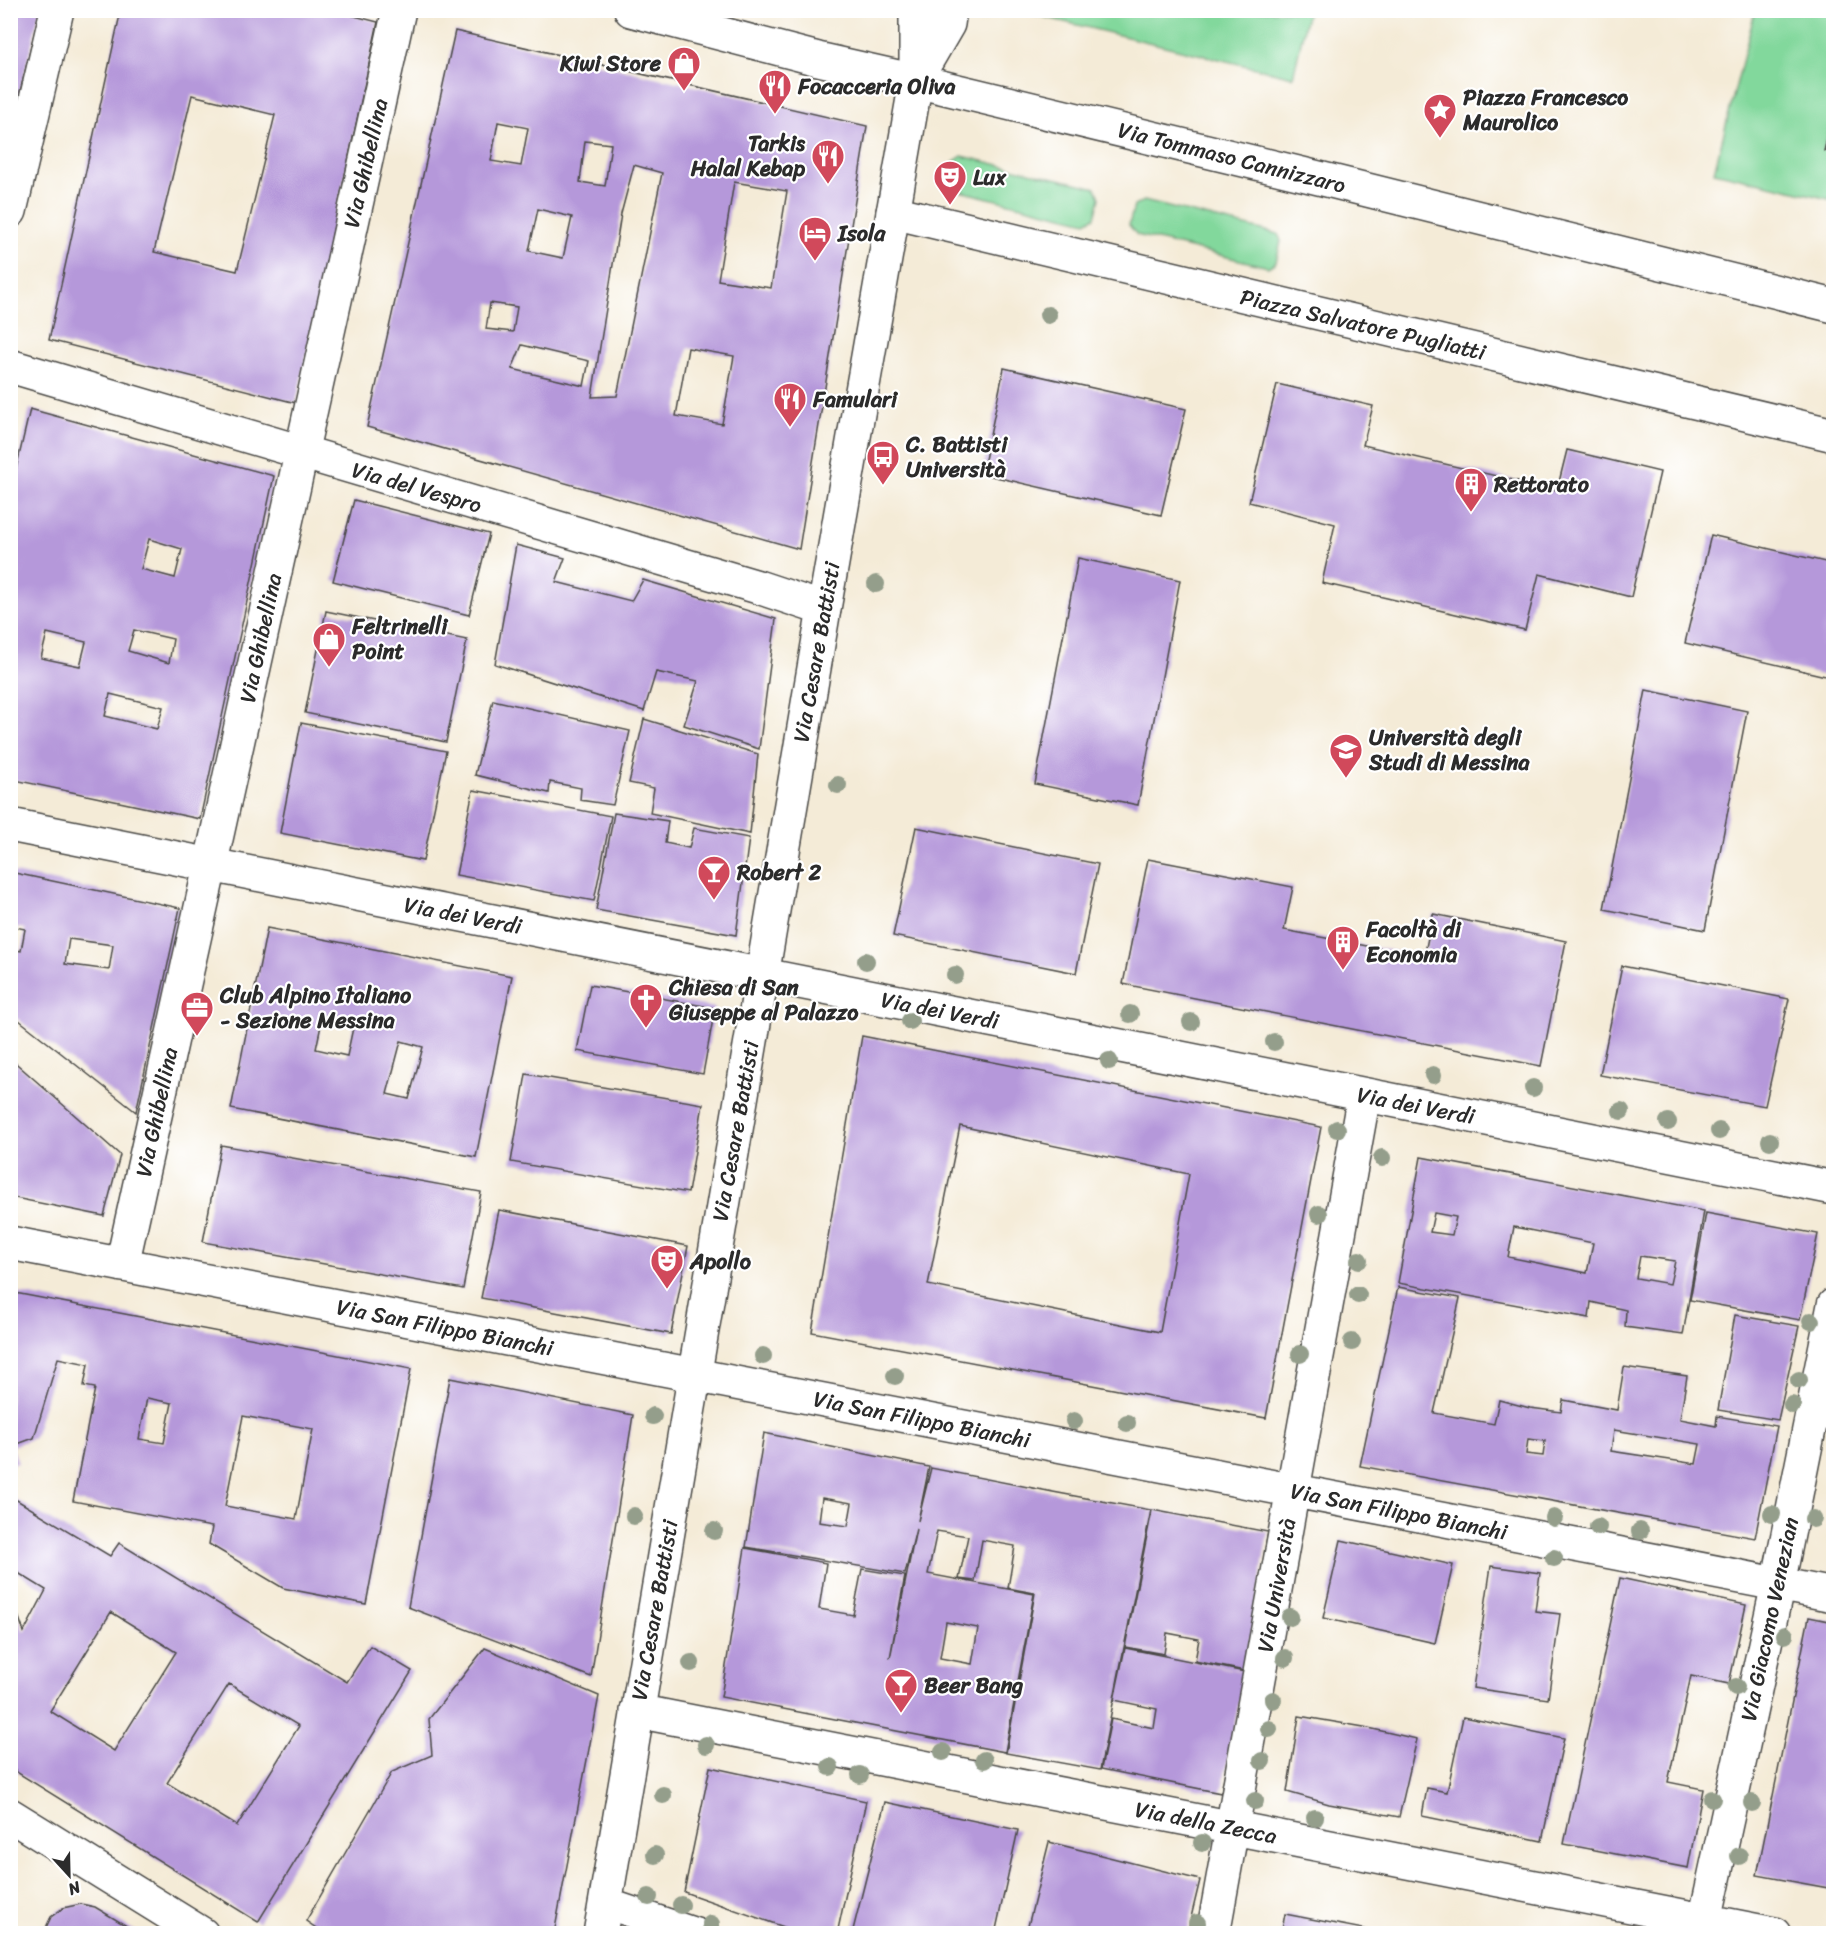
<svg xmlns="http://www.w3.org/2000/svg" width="1844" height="1944" viewBox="0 0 1844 1944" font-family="Sriracha,sans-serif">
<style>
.green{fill:#82d89c;stroke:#568264;stroke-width:1.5}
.building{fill:#b598da;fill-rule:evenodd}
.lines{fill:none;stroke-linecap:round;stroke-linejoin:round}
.pedestrian-casing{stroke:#494845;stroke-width:33}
.minor-casing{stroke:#494845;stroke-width:36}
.tertiary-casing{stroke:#494845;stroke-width:36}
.secondary-casing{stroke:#494845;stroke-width:36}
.pedestrian{stroke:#fff;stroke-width:30}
.minor{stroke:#fff;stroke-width:33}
.tertiary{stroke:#fff;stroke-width:33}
.secondary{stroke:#fff;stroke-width:33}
.tree{fill:#949e8b}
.labels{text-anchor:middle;stroke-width:4.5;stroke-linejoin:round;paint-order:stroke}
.poi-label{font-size:22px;font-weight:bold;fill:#2b2b2b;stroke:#fff;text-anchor:start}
.street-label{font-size:22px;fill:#2b2b2b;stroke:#fff}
</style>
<rect width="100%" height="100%" fill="#fff"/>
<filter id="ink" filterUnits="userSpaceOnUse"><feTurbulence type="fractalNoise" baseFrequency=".0167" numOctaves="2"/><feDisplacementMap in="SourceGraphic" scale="12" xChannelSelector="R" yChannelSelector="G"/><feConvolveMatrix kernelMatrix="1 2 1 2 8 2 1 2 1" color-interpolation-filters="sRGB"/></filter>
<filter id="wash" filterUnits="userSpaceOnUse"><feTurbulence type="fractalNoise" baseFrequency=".008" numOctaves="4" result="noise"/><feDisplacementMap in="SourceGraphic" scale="24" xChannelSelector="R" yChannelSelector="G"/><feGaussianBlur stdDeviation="1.35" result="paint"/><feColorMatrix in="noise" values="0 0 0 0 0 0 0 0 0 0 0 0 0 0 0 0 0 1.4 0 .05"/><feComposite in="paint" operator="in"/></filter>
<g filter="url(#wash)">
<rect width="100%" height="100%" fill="#f4ebd7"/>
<path class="green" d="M 1019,11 L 1308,11 L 1293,77 Z
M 1755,11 L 1833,11 L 1833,114 L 1824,150 L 1833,153 L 1833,200 L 1714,172 Z
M 962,156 L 1096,188 L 1100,198 L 1095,217 L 1086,222 L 956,190 L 949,180 L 953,162 Z
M 1144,201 L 1278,234 L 1281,241 L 1276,262 L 1268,267 L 1137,235 L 1129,225 L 1134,206 Z"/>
<g id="blocks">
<path class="building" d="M 10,10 L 40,10 L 11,129 L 10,129 Z
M 121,10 L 331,10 L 378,22 L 296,403 L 49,340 ZM 192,95 L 275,115 L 237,271 L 154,252 Z
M 455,31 L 867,126 L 799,549 L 367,427 ZM 498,122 L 528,128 L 521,166 L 491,161 ZM 585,141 L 611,144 L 605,186 L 580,182 ZM 634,165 L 662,173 L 617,396 L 592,397 L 621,214 ZM 734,182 L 787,191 L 771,288 L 718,280 ZM 538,209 L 572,217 L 563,258 L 529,251 ZM 490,303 L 517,307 L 513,332 L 486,329 ZM 522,345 L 589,361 L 584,386 L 512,369 ZM 688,348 L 734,356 L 722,424 L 676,416 Z
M 1833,117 L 1834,117 L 1834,153 L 1824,151 Z
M 1004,368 L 1186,409 L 1161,515 L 982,474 Z
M 1277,384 L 1373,406 L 1363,445 L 1557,490 L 1567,450 L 1660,472 L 1631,597 L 1539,574 L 1525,630 L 1322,583 L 1335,524 L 1249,502 Z
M 30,409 L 274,476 L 200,819 L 10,779 L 10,495 ZM 149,539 L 182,549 L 175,578 L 141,569 ZM 134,630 L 173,639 L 169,663 L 128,651 ZM 47,633 L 86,642 L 80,666 L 41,658 ZM 110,694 L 163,707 L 157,729 L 105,716 Z
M 354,500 L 489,534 L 469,615 L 333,581 Z
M 1711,535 L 1834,564 L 1834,678 L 1685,643 Z
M 516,545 L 565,558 L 556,582 L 631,601 L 643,580 L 776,619 L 759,749 L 684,725 L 698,681 L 656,672 L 644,711 L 495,664 Z
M 1078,558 L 1180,580 L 1138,805 L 1035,784 Z
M 326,611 L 467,640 L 446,742 L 305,713 Z
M 1646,690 L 1747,711 L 1705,930 L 1604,909 Z
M 493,700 L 630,731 L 613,805 L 580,800 L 581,788 L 550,782 L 549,793 L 475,775 Z
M 644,719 L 758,754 L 750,834 L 650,813 L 654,788 L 629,783 Z
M 301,723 L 446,751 L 423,861 L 280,833 Z
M 473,790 L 611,816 L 594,901 L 456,875 Z
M 614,813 L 668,821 L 665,843 L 689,848 L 694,828 L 749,838 L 736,935 L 596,910 Z
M 916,827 L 1098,864 L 1076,973 L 893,936 Z
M 1148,859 L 1293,887 L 1284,930 L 1424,957 L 1433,914 L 1566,941 L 1541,1066 L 1123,984 Z
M 10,872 L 180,908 L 136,1112 L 10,1013 L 10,949 L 21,951 L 25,929 L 10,926 ZM 69,939 L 113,945 L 109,970 L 65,964 Z
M 267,928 L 512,976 L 476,1157 L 231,1109 ZM 323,1016 L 354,1023 L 347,1056 L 316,1049 ZM 401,1041 L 423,1047 L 409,1099 L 387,1094 Z
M 1622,966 L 1789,999 L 1765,1106 L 1600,1075 Z
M 590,985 L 715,1008 L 703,1074 L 577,1051 Z
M 862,1036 L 1321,1127 L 1266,1418 L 812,1332 ZM 960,1126 L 1189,1174 L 1160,1332 L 928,1285 Z
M 10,1058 L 120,1155 L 104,1216 L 10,1197 Z
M 526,1074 L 703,1104 L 688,1193 L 511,1162 Z
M 221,1145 L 481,1192 L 463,1289 L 203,1242 Z
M 1421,1157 L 1704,1211 L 1683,1335 L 1625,1327 L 1626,1310 L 1591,1302 L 1589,1318 L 1398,1283 ZM 1434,1213 L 1456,1217 L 1452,1235 L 1430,1232 ZM 1514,1227 L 1593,1243 L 1587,1273 L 1508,1257 ZM 1640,1256 L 1675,1261 L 1670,1284 L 1636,1278 Z
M 499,1210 L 688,1246 L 671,1334 L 481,1298 Z
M 1706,1213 L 1818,1234 L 1800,1320 L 1690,1300 Z
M 1398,1287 L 1460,1298 L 1434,1413 L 1494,1424 L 1499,1400 L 1530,1408 L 1561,1412 L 1563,1400 L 1617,1410 L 1624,1367 L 1687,1376 L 1680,1419 L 1716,1426 L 1717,1416 L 1777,1426 L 1755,1538 L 1360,1466 ZM 1614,1430 L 1700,1444 L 1696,1464 L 1611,1451 ZM 1528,1439 L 1545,1441 L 1543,1456 L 1526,1454 Z
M 10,1292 L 411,1369 L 366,1604 L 283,1588 L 209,1544 L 212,1527 L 73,1501 L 95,1388 L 84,1386 L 88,1364 L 58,1358 L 34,1438 L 12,1446 L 18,1463 L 10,1465 ZM 147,1398 L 172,1403 L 164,1443 L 139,1439 ZM 243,1416 L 313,1429 L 296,1519 L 225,1506 Z
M 1735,1315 L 1799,1326 L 1778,1420 L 1718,1410 Z
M 450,1378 L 633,1415 L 591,1677 L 408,1607 Z
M 764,1433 L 929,1467 L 918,1521 L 931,1468 L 1053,1492 L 1151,1510 L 1100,1770 L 1006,1753 L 1035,1593 L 1008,1588 L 1015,1546 L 982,1540 L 975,1581 L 959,1579 L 968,1536 L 937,1531 L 928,1574 L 1034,1594 L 1005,1752 L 721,1697 L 745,1548 L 826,1563 L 819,1609 L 853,1615 L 862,1569 L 905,1576 L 890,1658 L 916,1529 L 905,1574 L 746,1547 ZM 822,1498 L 852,1503 L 848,1526 L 819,1522 ZM 946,1622 L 978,1628 L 972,1664 L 940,1658 Z
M 10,1496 L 110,1556 L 119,1543 L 347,1682 L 370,1646 L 412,1671 L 258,1922 L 18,1773 L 10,1764 L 10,1592 L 24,1632 L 46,1590 L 10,1568 ZM 111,1612 L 176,1652 L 114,1751 L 50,1711 ZM 229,1684 L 299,1726 L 237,1826 L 167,1783 Z
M 1152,1510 L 1268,1532 L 1245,1671 L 1195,1661 L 1199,1639 L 1167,1633 L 1164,1654 L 1125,1647 Z
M 1341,1540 L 1453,1565 L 1435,1643 L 1323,1618 Z
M 1491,1566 L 1540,1573 L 1535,1611 L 1560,1614 L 1548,1699 L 1473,1688 Z
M 1620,1578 L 1746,1605 L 1729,1684 L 1691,1676 L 1668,1782 L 1703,1789 L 1688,1868 L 1564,1844 Z
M 1809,1617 L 1834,1622 L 1834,1889 L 1757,1875 Z
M 485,1648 L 599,1696 L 554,1934 L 325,1934 L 306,1921 L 392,1772 L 432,1755 L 429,1719 Z
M 1125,1648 L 1245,1672 L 1221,1793 L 1101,1769 L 1111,1719 L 1154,1728 L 1157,1709 L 1114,1700 Z
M 1299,1716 L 1364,1727 L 1417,1739 L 1399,1817 L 1329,1804 L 1287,1792 Z
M 1463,1717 L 1564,1738 L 1542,1841 L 1422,1816 L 1427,1788 L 1447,1792 Z
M 710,1767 L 866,1801 L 837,1934 L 804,1934 L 684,1892 Z
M 885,1802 L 1018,1830 L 995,1934 L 852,1934 Z
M 1049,1842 L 1200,1880 L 1187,1934 L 1026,1934 Z
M 81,1904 L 95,1907 L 140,1934 L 43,1934 L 51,1917 L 63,1908 Z
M 1285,1914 L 1379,1932 L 1379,1934 L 1281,1934 Z"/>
</g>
</g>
<g filter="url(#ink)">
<use href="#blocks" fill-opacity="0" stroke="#494845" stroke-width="1.5"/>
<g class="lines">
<g class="pedestrian-casing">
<path id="pedestrian" d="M 605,1903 L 697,1934"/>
</g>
<g class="minor-casing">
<path id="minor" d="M 10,211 L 57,10
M 893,212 L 1834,435
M 10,366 L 758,587 L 824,609
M 10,825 L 1834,1188
M 10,1243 L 1834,1595
M 122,1265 L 399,10
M 637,1711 L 1774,1934
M 10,1815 L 202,1934
M 1213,1934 L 1364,1095
M 1702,1934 L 1778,1584 L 1834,1305"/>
</g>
<g class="tertiary-casing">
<path id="tertiary" d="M 631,10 L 818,59 L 916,81"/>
</g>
<g class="secondary-casing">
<path id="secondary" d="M 916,79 L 948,24 L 950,10
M 916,81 L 1327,180 L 1834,306
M 600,1934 L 824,609 L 916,81 L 916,10"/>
</g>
<use href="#pedestrian" class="pedestrian"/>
<use href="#minor" class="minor"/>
<use href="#tertiary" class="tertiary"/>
<use href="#secondary" class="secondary"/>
</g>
<g class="tree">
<circle cx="1048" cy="315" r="9"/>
<circle cx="876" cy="584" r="9"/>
<circle cx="838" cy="785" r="9"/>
<circle cx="866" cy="961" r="9"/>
<circle cx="955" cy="975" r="9"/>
<circle cx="1130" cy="1014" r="9"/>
<circle cx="910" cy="1021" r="9"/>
<circle cx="1191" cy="1022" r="9"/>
<circle cx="1274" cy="1042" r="9"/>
<circle cx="1109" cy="1061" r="9"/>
<circle cx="1433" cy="1075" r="9"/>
<circle cx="1533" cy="1088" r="9"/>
<circle cx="1621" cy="1111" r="9"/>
<circle cx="1668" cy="1122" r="9"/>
<circle cx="1337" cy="1129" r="9"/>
<circle cx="1719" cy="1131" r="9"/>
<circle cx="1770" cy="1141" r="9"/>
<circle cx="1382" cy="1158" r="9"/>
<circle cx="1319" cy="1214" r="9"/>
<circle cx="1359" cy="1260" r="9"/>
<circle cx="1358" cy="1295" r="9"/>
<circle cx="1811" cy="1321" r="9"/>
<circle cx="1352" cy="1342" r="9"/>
<circle cx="1300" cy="1354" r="9"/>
<circle cx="763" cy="1356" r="9"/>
<circle cx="895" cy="1376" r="9"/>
<circle cx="1799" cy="1380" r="9"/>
<circle cx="1792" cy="1405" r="9"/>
<circle cx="653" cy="1416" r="9"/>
<circle cx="1074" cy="1421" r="9"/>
<circle cx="1127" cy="1423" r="9"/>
<circle cx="1772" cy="1514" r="9"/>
<circle cx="634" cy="1516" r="9"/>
<circle cx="1554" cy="1518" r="9"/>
<circle cx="1813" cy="1519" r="9"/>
<circle cx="1598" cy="1527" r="9"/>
<circle cx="714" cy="1531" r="9"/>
<circle cx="1640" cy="1531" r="9"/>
<circle cx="1554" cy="1558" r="9"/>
<circle cx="1290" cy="1617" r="9"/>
<circle cx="1785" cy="1635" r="9"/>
<circle cx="1285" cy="1658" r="9"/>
<circle cx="691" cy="1663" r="9"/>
<circle cx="1736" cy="1687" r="9"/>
<circle cx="1273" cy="1700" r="9"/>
<circle cx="1269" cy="1729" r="9"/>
<circle cx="706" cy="1745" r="9"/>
<circle cx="943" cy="1752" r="9"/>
<circle cx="984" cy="1760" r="9"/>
<circle cx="1262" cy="1761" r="9"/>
<circle cx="830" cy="1767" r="9"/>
<circle cx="860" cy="1775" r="9"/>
<circle cx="663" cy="1795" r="9"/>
<circle cx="1712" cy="1799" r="9"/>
<circle cx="1255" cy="1801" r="9"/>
<circle cx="1752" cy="1803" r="9"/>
<circle cx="1315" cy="1818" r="9"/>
<circle cx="1202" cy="1843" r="9"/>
<circle cx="655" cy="1855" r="9"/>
<circle cx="1739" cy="1856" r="9"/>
<circle cx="649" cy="1897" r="9"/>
<circle cx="681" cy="1905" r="9"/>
<circle cx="1197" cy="1923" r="9"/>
<circle cx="711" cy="1924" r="9"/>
</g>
</g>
<defs>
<g id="shop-pin" transform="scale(1.725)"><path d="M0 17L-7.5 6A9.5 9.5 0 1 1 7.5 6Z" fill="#d1495b" stroke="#fff"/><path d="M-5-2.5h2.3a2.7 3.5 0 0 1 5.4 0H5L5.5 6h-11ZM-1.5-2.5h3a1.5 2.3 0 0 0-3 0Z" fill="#fff"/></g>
<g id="restaurant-pin" transform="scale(1.725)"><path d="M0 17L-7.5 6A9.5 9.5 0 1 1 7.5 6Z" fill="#d1495b" stroke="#fff"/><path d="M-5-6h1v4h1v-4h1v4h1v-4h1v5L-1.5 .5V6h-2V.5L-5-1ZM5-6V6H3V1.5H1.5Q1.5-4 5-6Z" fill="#fff"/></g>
<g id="sight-pin" transform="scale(1.725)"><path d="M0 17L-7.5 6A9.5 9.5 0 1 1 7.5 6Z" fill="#d1495b" stroke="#fff"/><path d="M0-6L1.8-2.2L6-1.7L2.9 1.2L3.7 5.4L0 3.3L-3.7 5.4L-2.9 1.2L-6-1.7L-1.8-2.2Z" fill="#fff"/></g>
<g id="theatre-pin" transform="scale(1.725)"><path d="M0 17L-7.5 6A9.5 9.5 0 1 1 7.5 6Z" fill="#d1495b" stroke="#fff"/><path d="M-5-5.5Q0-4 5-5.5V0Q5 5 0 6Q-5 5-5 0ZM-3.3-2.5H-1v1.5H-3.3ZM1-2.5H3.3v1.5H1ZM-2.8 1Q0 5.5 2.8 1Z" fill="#fff"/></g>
<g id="hotel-pin" transform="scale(1.725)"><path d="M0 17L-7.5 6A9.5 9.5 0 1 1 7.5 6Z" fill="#d1495b" stroke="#fff"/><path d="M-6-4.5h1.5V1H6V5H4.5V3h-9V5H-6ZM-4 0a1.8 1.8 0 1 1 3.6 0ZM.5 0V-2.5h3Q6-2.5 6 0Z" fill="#fff"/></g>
<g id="bus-pin" transform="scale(1.725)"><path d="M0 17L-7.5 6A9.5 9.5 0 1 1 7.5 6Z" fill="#d1495b" stroke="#fff"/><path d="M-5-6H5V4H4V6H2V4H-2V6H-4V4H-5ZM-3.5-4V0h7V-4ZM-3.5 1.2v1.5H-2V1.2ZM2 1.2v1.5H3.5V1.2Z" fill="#fff"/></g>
<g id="building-pin" transform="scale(1.725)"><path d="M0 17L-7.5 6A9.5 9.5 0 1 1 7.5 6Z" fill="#d1495b" stroke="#fff"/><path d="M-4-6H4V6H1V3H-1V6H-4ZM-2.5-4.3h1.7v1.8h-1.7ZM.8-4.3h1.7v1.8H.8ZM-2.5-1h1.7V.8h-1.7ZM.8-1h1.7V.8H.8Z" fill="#fff"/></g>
<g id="university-pin" transform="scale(1.725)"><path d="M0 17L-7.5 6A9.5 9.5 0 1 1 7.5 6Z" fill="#d1495b" stroke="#fff"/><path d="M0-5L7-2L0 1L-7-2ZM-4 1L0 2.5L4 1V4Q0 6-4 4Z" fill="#fff"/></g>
<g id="bar-pin" transform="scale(1.725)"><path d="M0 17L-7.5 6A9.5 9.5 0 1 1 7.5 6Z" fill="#d1495b" stroke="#fff"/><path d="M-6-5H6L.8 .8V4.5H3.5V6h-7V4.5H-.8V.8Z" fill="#fff"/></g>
<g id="church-pin" transform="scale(1.725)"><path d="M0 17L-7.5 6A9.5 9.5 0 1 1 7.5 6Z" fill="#d1495b" stroke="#fff"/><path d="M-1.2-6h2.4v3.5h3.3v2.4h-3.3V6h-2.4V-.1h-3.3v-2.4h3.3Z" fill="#fff"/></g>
<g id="office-pin" transform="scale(1.725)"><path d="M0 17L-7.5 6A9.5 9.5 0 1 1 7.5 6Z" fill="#d1495b" stroke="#fff"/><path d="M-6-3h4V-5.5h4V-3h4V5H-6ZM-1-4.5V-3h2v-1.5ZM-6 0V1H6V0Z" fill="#fff"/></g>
</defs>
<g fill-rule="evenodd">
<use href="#shop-pin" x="684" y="63"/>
<use href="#restaurant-pin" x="775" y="86"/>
<use href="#sight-pin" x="1440" y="110"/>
<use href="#restaurant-pin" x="828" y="156"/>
<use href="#theatre-pin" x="950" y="177"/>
<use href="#hotel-pin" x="815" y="233"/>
<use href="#restaurant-pin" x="790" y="399"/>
<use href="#bus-pin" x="883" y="457"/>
<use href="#building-pin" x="1471" y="484"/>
<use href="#shop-pin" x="329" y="639"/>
<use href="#university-pin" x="1346" y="750"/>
<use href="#bar-pin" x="714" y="872"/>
<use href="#building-pin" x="1343" y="942"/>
<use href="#church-pin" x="646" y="1000"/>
<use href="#office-pin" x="197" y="1008"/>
<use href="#theatre-pin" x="667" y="1261"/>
<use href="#bar-pin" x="901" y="1685"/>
</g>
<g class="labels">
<g class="poi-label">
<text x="661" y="71" text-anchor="end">Kiwi Store</text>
<text x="798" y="94">Focacceria Oliva</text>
<text x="1463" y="105">Piazza Francesco<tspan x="1463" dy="25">Maurolico</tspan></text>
<text x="805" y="151" text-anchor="end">Tarkis<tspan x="805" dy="25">Halal Kebap</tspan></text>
<text x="973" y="185">Lux</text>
<text x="838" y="241">Isola</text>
<text x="813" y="407">Famulari</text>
<text x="906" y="452">C. Battisti<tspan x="906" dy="25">Università</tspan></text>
<text x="1494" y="492">Rettorato</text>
<text x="352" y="634">Feltrinelli<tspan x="352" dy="25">Point</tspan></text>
<text x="1369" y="745">Università degli<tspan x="1369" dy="25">Studi di Messina</tspan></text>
<text x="737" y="880">Robert 2</text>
<text x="1366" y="937">Facoltà di<tspan x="1366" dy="25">Economia</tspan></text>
<text x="669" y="995">Chiesa di San<tspan x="669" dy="25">Giuseppe al Palazzo</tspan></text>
<text x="220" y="1003">Club Alpino Italiano<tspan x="220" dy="25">- Sezione Messina</tspan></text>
<text x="690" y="1269">Apollo</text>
<text x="924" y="1693">Beer Bang</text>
</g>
<g class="street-label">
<text transform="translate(1232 157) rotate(14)" y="8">Via Tommaso Cannizzaro</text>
<text transform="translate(365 163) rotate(-77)" y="8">Via Ghibellina</text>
<text transform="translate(1363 324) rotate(13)" y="8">Piazza Salvatore Pugliatti</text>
<text transform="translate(417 487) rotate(16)" y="8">Via del Vespro</text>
<text transform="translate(260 638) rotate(-78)" y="8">Via Ghibellina</text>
<text transform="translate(816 652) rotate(-80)" y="8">Via Cesare Battisti</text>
<text transform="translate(463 915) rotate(11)" y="8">Via dei Verdi</text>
<text transform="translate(940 1010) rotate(11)" y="8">Via dei Verdi</text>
<text transform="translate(1416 1105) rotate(11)" y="8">Via dei Verdi</text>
<text transform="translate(156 1112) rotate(-78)" y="8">Via Ghibellina</text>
<text transform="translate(735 1131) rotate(-80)" y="8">Via Cesare Battisti</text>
<text transform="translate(445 1327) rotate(11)" y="8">Via San Filippo Bianchi</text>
<text transform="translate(922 1419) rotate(11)" y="8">Via San Filippo Bianchi</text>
<text transform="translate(1399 1511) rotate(11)" y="8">Via San Filippo Bianchi</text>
<text transform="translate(1276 1585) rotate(-80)" y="8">Via Università</text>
<text transform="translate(654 1610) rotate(-80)" y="8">Via Cesare Battisti</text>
<text transform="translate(1769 1619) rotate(-78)" y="8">Via Giacomo Venezian</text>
<text transform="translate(1206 1822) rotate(11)" y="8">Via della Zecca</text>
</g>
</g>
<rect width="1844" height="1944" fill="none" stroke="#fff" stroke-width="36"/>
<g transform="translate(69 1875) rotate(158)" stroke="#ffffff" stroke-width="4.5" paint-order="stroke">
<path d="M0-4.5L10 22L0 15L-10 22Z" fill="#2b2b2b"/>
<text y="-9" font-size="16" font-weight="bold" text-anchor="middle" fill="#2b2b2b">N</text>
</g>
</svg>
